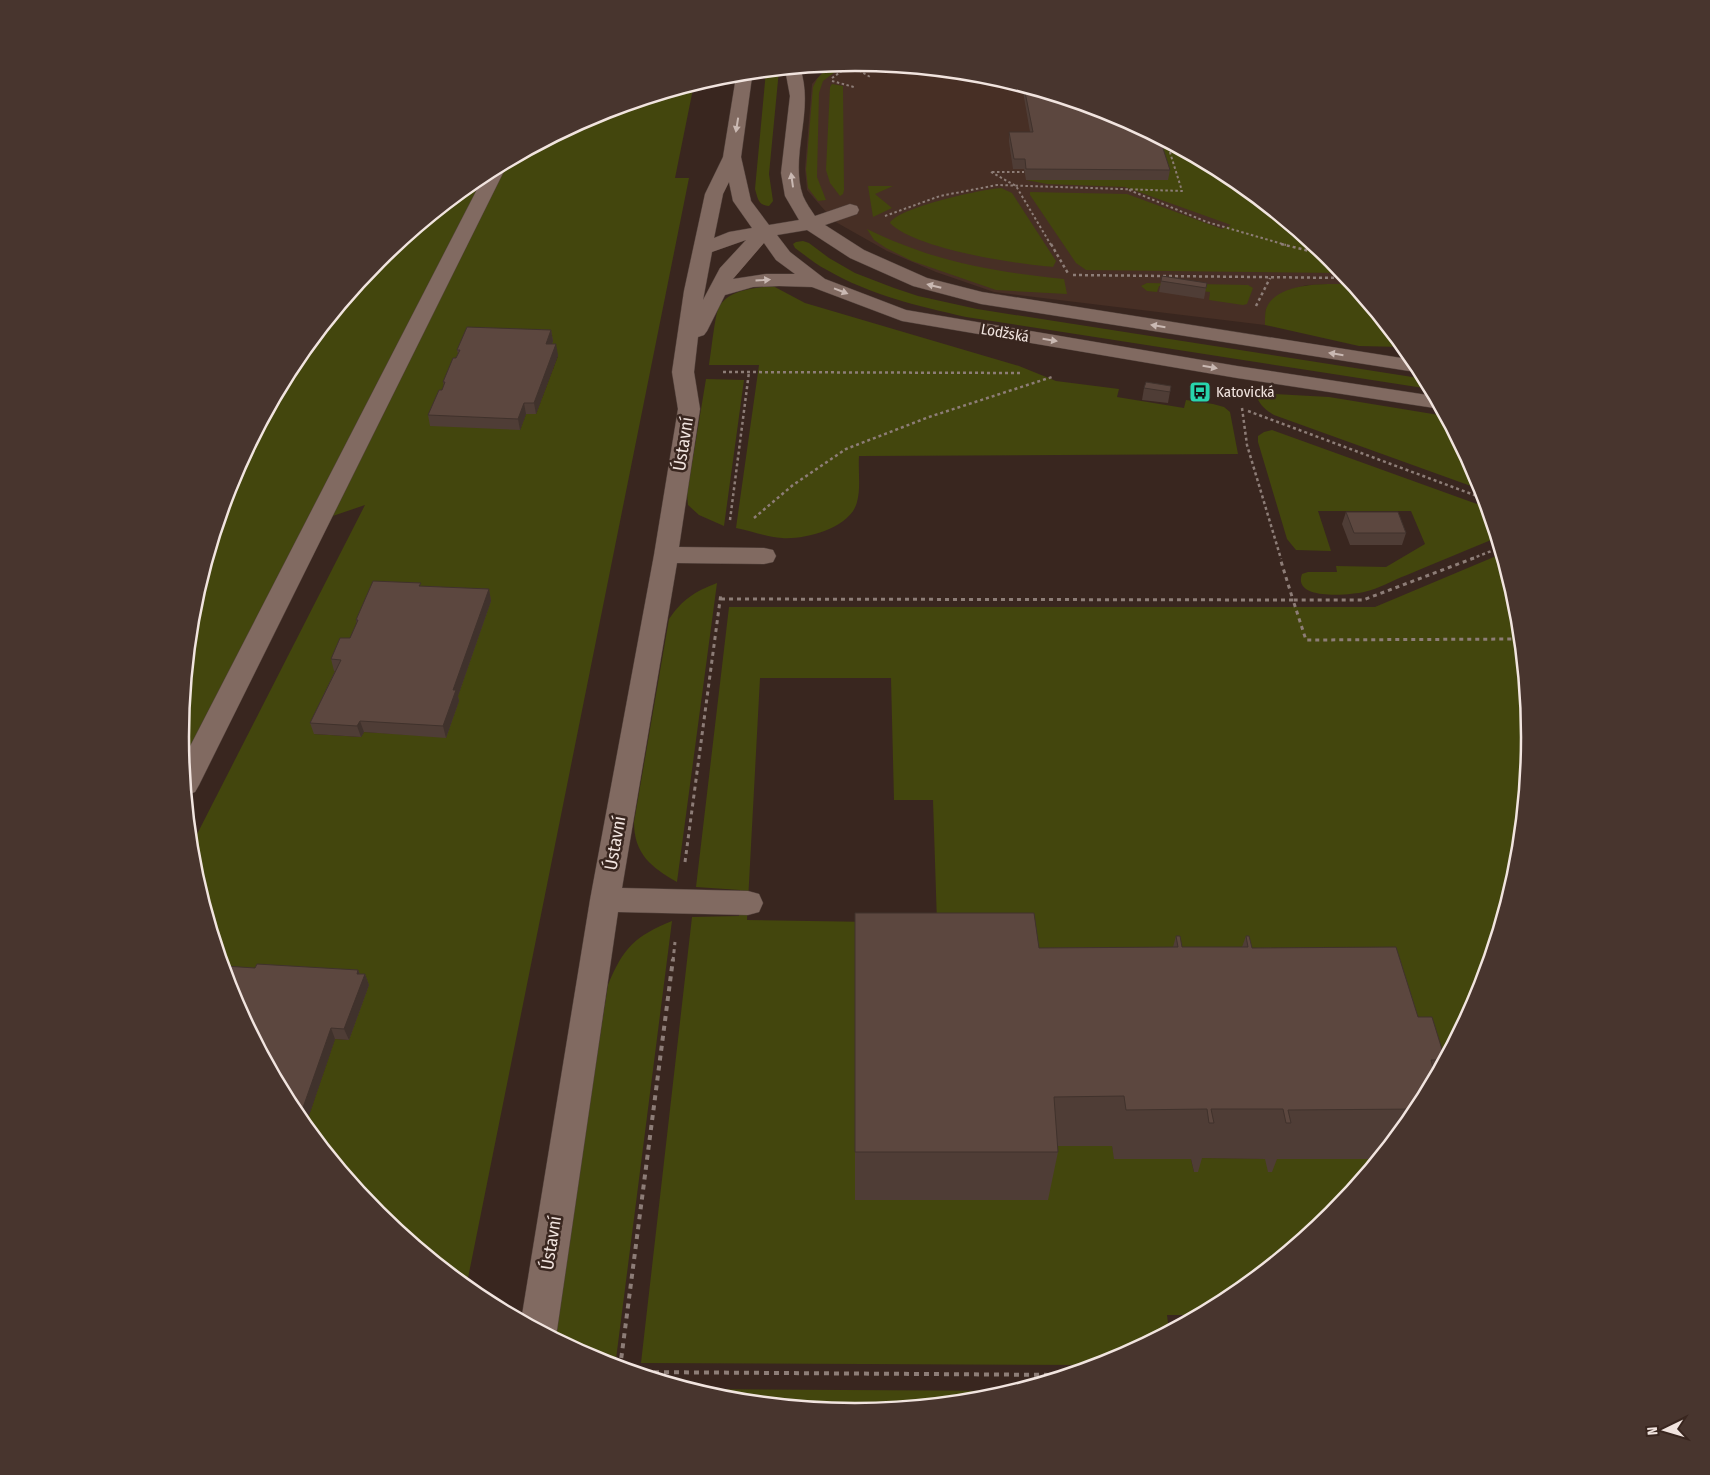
<svg xmlns="http://www.w3.org/2000/svg" width="1710" height="1475" viewBox="0 0 1710 1475" font-family="'Fira Sans Condensed',sans-serif">
<style>
.built{fill:#472f25}
.green{fill:#43460d;fill-rule:evenodd}
.lines{fill:none;stroke-linecap:round;stroke-linejoin:round}
.minor-casing{stroke:#52423c;stroke-width:1}
.path-far3{stroke:#8d7d77;stroke-width:2;stroke-dasharray:2.5 2.5;stroke-linecap:butt}
.path-far2{stroke:#8d7d77;stroke-width:2.5;stroke-dasharray:3 3;stroke-linecap:butt}
.path-far1{stroke:#8d7d77;stroke-width:3;stroke-dasharray:4 4;stroke-linecap:butt}
.path{stroke:#8d7d77;stroke-width:4;stroke-dasharray:5 5;stroke-linecap:butt}
.minor{fill:#816a61;fill-rule:evenodd}
.wall{fill:#4f3d36}
.shaded-wall{fill:#40322c}
.building{fill:#5c473f;stroke:#40322c}
.oneway{fill:#cab9b3}
.labels{text-anchor:middle;stroke-width:5;stroke-linejoin:round;paint-order:stroke}
.far-street-label{font-size:15px;fill:#f1e4df;stroke:#39261f}
.far-poi-label{font-size:15px;fill:#f1e4df;stroke:#39261f;text-anchor:start}
.street-label{font-size:18px;fill:#f1e4df;stroke:#39261f}
.rim{fill:none;stroke:#f1e4df;stroke-width:2.5}
</style>
<rect width="100%" height="100%" fill="#39261f"/>
<path class="built" d="M 855,63 L 987,76 L 1114,114 L 1230,176 L 1332,260 L 1352,284 L 1307,285 L 1289,290 L 1266,309 L 1265,325 L 994,292 L 936,272 L 887,251 L 834,221 L 807,190 L 805,169 L 812,84 L 829,65 Z"/>
<path class="green" d="M 862,63 L 907,68 L 868,72 L 855,66 Z
M 837,64 L 843,66 L 823,81 L 819,93 L 817,177 L 826,200 L 818,201 L 808,188 L 806,170 L 813,87 L 817,79 L 830,65 Z
M 779,70 L 769,174 L 773,201 L 769,206 C 758,205 758,199 755,189 L 766,71 Z
M 694,84 L 675,178 L 689,178 L 466,1288 L 378,1215 L 305,1127 L 335,1039 L 349,1040 L 228,984 L 193,869 L 191,846 L 365,505 L 318,521 L 184,778 L 180,737 L 193,606 L 231,479 L 294,362 L 378,260 L 480,176 L 597,114 ZM 558,356 L 536,414 L 526,414 L 520,430 L 442,401 ZM 345,671 L 446,737 L 364,732 L 361,737 L 314,734 Z
M 832,84 L 843,86 L 844,190 L 843,194 L 840,196 L 830,183 L 826,170 L 830,87 Z
M 1154,135 L 1230,176 L 1332,260 L 1342,273 L 1086,270 L 1076,263 L 1030,195 L 1030,192 L 1127,194 L 1222,229 L 1231,225 L 1125,187 L 1047,184 L 1026,180 L 1168,180 Z
M 868,186 L 893,186 L 875,194 L 892,208 L 873,217 Z
M 1001,188 L 1012,193 L 1056,261 L 1053,267 C 1016,264 915,249 890,223 C 897,208 982,189 1001,188 Z
M 867,229 C 935,262 989,271 1064,279 L 1067,294 L 996,290 L 912,261 L 886,248 L 874,240 Z
M 803,241 L 809,243 L 829,258 L 855,273 L 894,288 L 918,296 L 977,309 L 1425,379 L 1430,389 L 966,317 C 918,306 870,295 827,270 C 815,264 805,255 795,248 L 793,244 L 796,242 Z
M 1147,283 L 1248,285 L 1253,288 L 1247,304 L 1243,305 L 1209,300 L 1210,292 L 1159,286 L 1157,292 L 1147,291 L 1141,286 Z
M 1352,284 L 1403,347 L 1359,346 L 1265,325 C 1265,320 1265,313 1266,309 C 1276,281 1328,284 1352,284 Z
M 773,286 L 805,303 L 1019,366 L 1056,381 L 1119,389 L 1117,397 L 1184,408 L 1186,400 L 1213,404 L 1224,407 L 1230,412 L 1238,454 L 859,456 C 858,470 861,488 857,502 C 851,528 804,540 782,538 C 767,537 751,531 736,528 L 759,365 L 709,365 C 711,354 715,313 719,307 C 729,289 755,288 773,286 Z
M 706,379 L 744,380 L 724,526 L 699,515 L 688,505 L 687,494 Z
M 1255,393 L 1329,397 L 1445,416 L 1479,479 L 1482,490 L 1274,415 C 1264,409 1259,404 1255,393 Z
M 1272,430 L 1488,508 L 1496,538 C 1467,550 1437,562 1407,575 C 1393,580 1379,589 1364,592 C 1350,595 1292,601 1302,574 L 1308,572 L 1337,572 L 1336,566 L 1386,567 L 1425,544 L 1411,511 L 1318,511 L 1331,551 L 1296,550 L 1287,539 L 1258,442 L 1258,436 L 1264,432 Z
M 1501,554 L 1517,606 L 1530,738 L 1517,869 L 1479,996 L 1419,1107 L 1045,1146 L 1112,1146 L 1115,1159 L 1191,1159 L 1194,1172 L 1198,1172 L 1196,1158 L 1378,1159 L 1332,1215 L 1230,1299 L 1200,1315 L 1167,1315 L 1169,1331 L 1113,1361 L 1100,1365 L 641,1363 L 692,917 L 739,916 L 740,890 L 696,887 L 729,607 L 1375,607 ZM 760,678 L 891,678 L 894,800 L 933,800 L 937,923 L 747,920 Z
M 717,583 L 677,882 C 651,867 634,854 634,822 L 669,619 C 683,599 694,592 717,583 Z
M 672,921 L 615,1367 L 596,1361 L 553,1338 L 608,985 C 623,948 635,936 672,921 Z
M 689,1389 L 1014,1391 L 986,1400 L 855,1412 L 723,1399 Z"/>
<g class="lines">
<g class="minor-casing">
<path id="minor" d="M 800,68 C 815,110 789,156 803,196 C 806,203 811,210 815,216 L 850,204 L 857,206 L 859,210 L 857,214 L 825,225 L 864,250 L 927,278 L 982,292 L 1414,360 L 1422,373 L 981,304 L 913,286 L 850,258 L 807,230 L 777,235 L 790,252 L 825,279 L 906,310 L 1237,366 L 1434,396 L 1441,409 L 1237,378 L 902,321 L 812,287 L 779,286 L 753,287 L 725,295 L 707,331 L 704,335 L 698,337 L 694,372 L 700,409 L 679,547 L 764,548 L 773,550 L 776,556 L 773,562 L 764,564 L 677,563 L 622,888 L 748,891 L 759,894 L 763,903 L 759,912 L 748,915 L 618,912 L 557,1330 L 553,1338 L 521,1321 L 590,900 L 654,555 L 678,409 L 672,372 L 684,291 L 705,194 L 723,157 L 736,77 L 738,74 L 755,73 L 752,77 L 741,157 L 751,201 L 769,225 L 799,220 L 785,196 L 781,173 L 790,96 L 785,69 ZM 729,182 L 733,201 L 752,228 L 729,232 L 714,238 L 723,194 ZM 746,240 L 720,268 L 703,300 L 712,252 ZM 764,243 L 776,260 L 795,274 L 766,274 L 733,279 Z
M 504,164 L 506,167 L 199,785 L 195,792 L 186,795 L 182,762 L 485,174 Z"/>
</g>
<path class="path-far3" d="M 846,63 L 872,78
M 832,78 L 849,66 L 857,63
M 832,81 L 854,87
M 991,172 L 1016,186 L 1051,245
M 992,172 L 1024,172
M 1129,190 L 1207,222 L 1286,245
M 885,216 L 940,196 L 997,185 L 1182,191 L 1168,146"/>
<path class="path-far2" d="M 1051,244 L 1069,275
M 1281,244 L 1326,255
M 1073,275 L 1347,278
M 1256,306 L 1270,278
M 723,372 L 1022,373
M 1242,408 L 1247,445 L 1281,559
M 1248,411 L 1485,499
M 754,518 L 793,485 L 846,449 L 929,417 L 1052,377
M 730,520 L 749,372
M 1471,559 L 1499,548"/>
<path class="path-far1" d="M 1474,558 L 1363,600 L 1293,600 L 1306,640 L 1520,639
M 721,599 L 1293,600 L 1280,558
M 685,862 L 721,593
M 673,961 L 675,942"/>
<path class="path" d="M 620,1368 L 673,959
M 634,1372 L 1067,1375"/>
<use href="#minor" class="minor"/>
</g>
<path class="wall" d="M 1022,86 L 1114,114 L 1170,170 L 1168,180 L 1026,180 L 1024,169 L 1013,169 L 1009,142 L 1009,132 L 1030,132 Z
M 1162,276 L 1207,283 L 1204,299 L 1159,292 Z
M 551,330 L 553,341 L 552,344 L 558,355 L 536,414 L 526,414 L 520,430 L 430,426 L 428,415 L 442,390 L 444,386 L 443,382 L 458,354 L 457,350 Z
M 1171,386 L 1168,403 L 1142,400 L 1144,388 Z
M 1346,512 L 1406,533 L 1402,545 L 1350,545 L 1342,524 Z
M 421,586 L 489,589 L 491,601 L 458,696 L 459,701 L 446,738 L 364,732 L 361,737 L 314,734 L 310,723 L 335,671 L 334,671 L 331,659 L 350,638 L 357,624 L 356,620 Z
M 855,913 L 1039,948 L 1173,947 L 1176,936 L 1182,947 L 1242,947 L 1246,936 L 1252,948 L 1418,1017 L 1445,1059 L 1416,1113 L 1378,1159 L 1277,1159 L 1272,1172 L 1268,1172 L 1265,1159 L 1202,1158 L 1198,1172 L 1194,1172 L 1191,1159 L 1114,1159 L 1112,1146 L 1057,1146 L 1058,1152 L 1048,1200 L 855,1200 Z
M 255,968 L 358,970 L 360,974 L 365,974 L 369,985 L 349,1040 L 335,1039 L 305,1127 L 294,1112 Z"/>
<path class="shaded-wall" d="M 551,330 L 553,341 L 548,355 L 546,344 Z
M 556,344 L 558,355 L 536,414 L 534,403 Z
M 524,403 L 526,414 L 520,430 L 518,419 Z
M 489,589 L 491,601 L 458,696 L 459,701 L 446,738 L 443,726 L 453,690 Z
M 360,721 L 364,732 L 361,737 L 357,726 Z
M 358,970 L 362,981 L 365,974 L 369,985 L 349,1040 L 344,1029 Z
M 331,1028 L 335,1039 L 305,1127 L 299,1119 Z"/>
<path class="building" d="M 1024,87 L 1114,114 L 1160,139 L 1170,170 L 1026,169 L 1025,159 L 1014,159 L 1009,132 L 1033,132 Z
M 1162,276 L 1207,283 L 1206,288 L 1161,281 Z
M 467,327 L 551,330 L 546,344 L 556,344 L 534,403 L 524,403 L 518,419 L 428,415 L 439,390 L 442,390 L 445,382 L 443,382 L 453,358 L 456,358 L 460,350 L 457,350 Z
M 1146,382 L 1171,386 L 1170,392 L 1144,388 Z
M 1346,512 L 1398,512 L 1406,533 L 1354,533 Z
M 373,581 L 421,583 L 419,586 L 489,589 L 453,690 L 456,690 L 443,726 L 360,721 L 357,726 L 310,723 L 341,660 L 331,659 L 340,638 L 350,638 L 358,620 L 356,620 Z
M 855,913 L 1034,913 L 1039,948 L 1178,947 L 1176,936 L 1180,936 L 1182,947 L 1248,947 L 1246,936 L 1249,936 L 1252,948 L 1396,947 L 1418,1017 L 1432,1017 L 1445,1059 L 1444,1060 L 1431,1060 L 1435,1076 L 1418,1109 L 1288,1110 L 1291,1123 L 1286,1123 L 1283,1109 L 1211,1109 L 1214,1123 L 1209,1123 L 1207,1109 L 1126,1110 L 1124,1096 L 1054,1097 L 1058,1152 L 855,1152 Z
M 257,964 L 358,970 L 357,974 L 365,974 L 344,1029 L 331,1028 L 299,1119 L 294,1112 L 231,996 L 223,970 L 225,966 L 255,968 Z"/>
<defs><path id="oneway-solid" d="M-6-.8H1V-3.2L6.5 0L1 3.2V.8H-6Z" transform="scale(1.25)"/></defs>
<g class="oneway">
<use href="#oneway-solid" transform="translate(737 125) rotate(99)"/>
<use href="#oneway-solid" transform="translate(792 180) rotate(-98)"/>
<use href="#oneway-solid" transform="translate(763 280) rotate(-4)"/>
<use href="#oneway-solid" transform="translate(934 286) rotate(-166)"/>
<use href="#oneway-solid" transform="translate(841 291) rotate(21)"/>
<use href="#oneway-solid" transform="translate(1158 326) rotate(-171)"/>
<use href="#oneway-solid" transform="translate(1050 340) rotate(9)"/>
<use href="#oneway-solid" transform="translate(1336 354) rotate(-171)"/>
<use href="#oneway-solid" transform="translate(1210 367) rotate(10)"/>
</g>
<defs>
<g id="bus-square" transform="scale(1.125)"><rect x="-9" y="-9" width="18" height="18" rx="4" fill="#28d5ad" stroke="#39261f"/><path d="M-5-6H5V4H4V6H2V4H-2V6H-4V4H-5ZM-3.5-4V0h7V-4ZM-3.5 1.2v1.5H-2V1.2ZM2 1.2v1.5H3.5V1.2Z" fill="#111"/></g>
</defs>
<g fill-rule="evenodd">
<use href="#bus-square" x="1200" y="392"/>
</g>
<g class="labels">
<g class="far-street-label">
<text transform="translate(1005 333) rotate(10)" y="5">Lodžská</text>
</g>
<g class="far-poi-label">
<text x="1216" y="397">Katovická</text>
</g>
<g class="street-label">
<text transform="translate(683 444) rotate(-81)" y="6">Ústavní</text>
<text transform="translate(615 843) rotate(-80)" y="6">Ústavní</text>
<text transform="translate(551 1243) rotate(-81)" y="6">Ústavní</text>
</g>
</g>
<path d="M0 0H1710V1475H0ZM189 737a666 666 0 1 1 1332 0a666 666 0 1 1-1332 0Z" fill="#48352e" fill-rule="evenodd"/>
<path class="rim" d="M189 737a666 666 0 1 1 1332 0a666 666 0 1 1-1332 0Z"/>
<g transform="translate(1665 1430) rotate(265)" stroke="#39261f" stroke-width="4" paint-order="stroke">
<path d="M0-4L9 19L0 12L-9 19Z" fill="#f1e4df"/>
<text y="-8" font-size="14" font-weight="bold" text-anchor="middle" fill="#f1e4df">N</text>
</g>
</svg>
